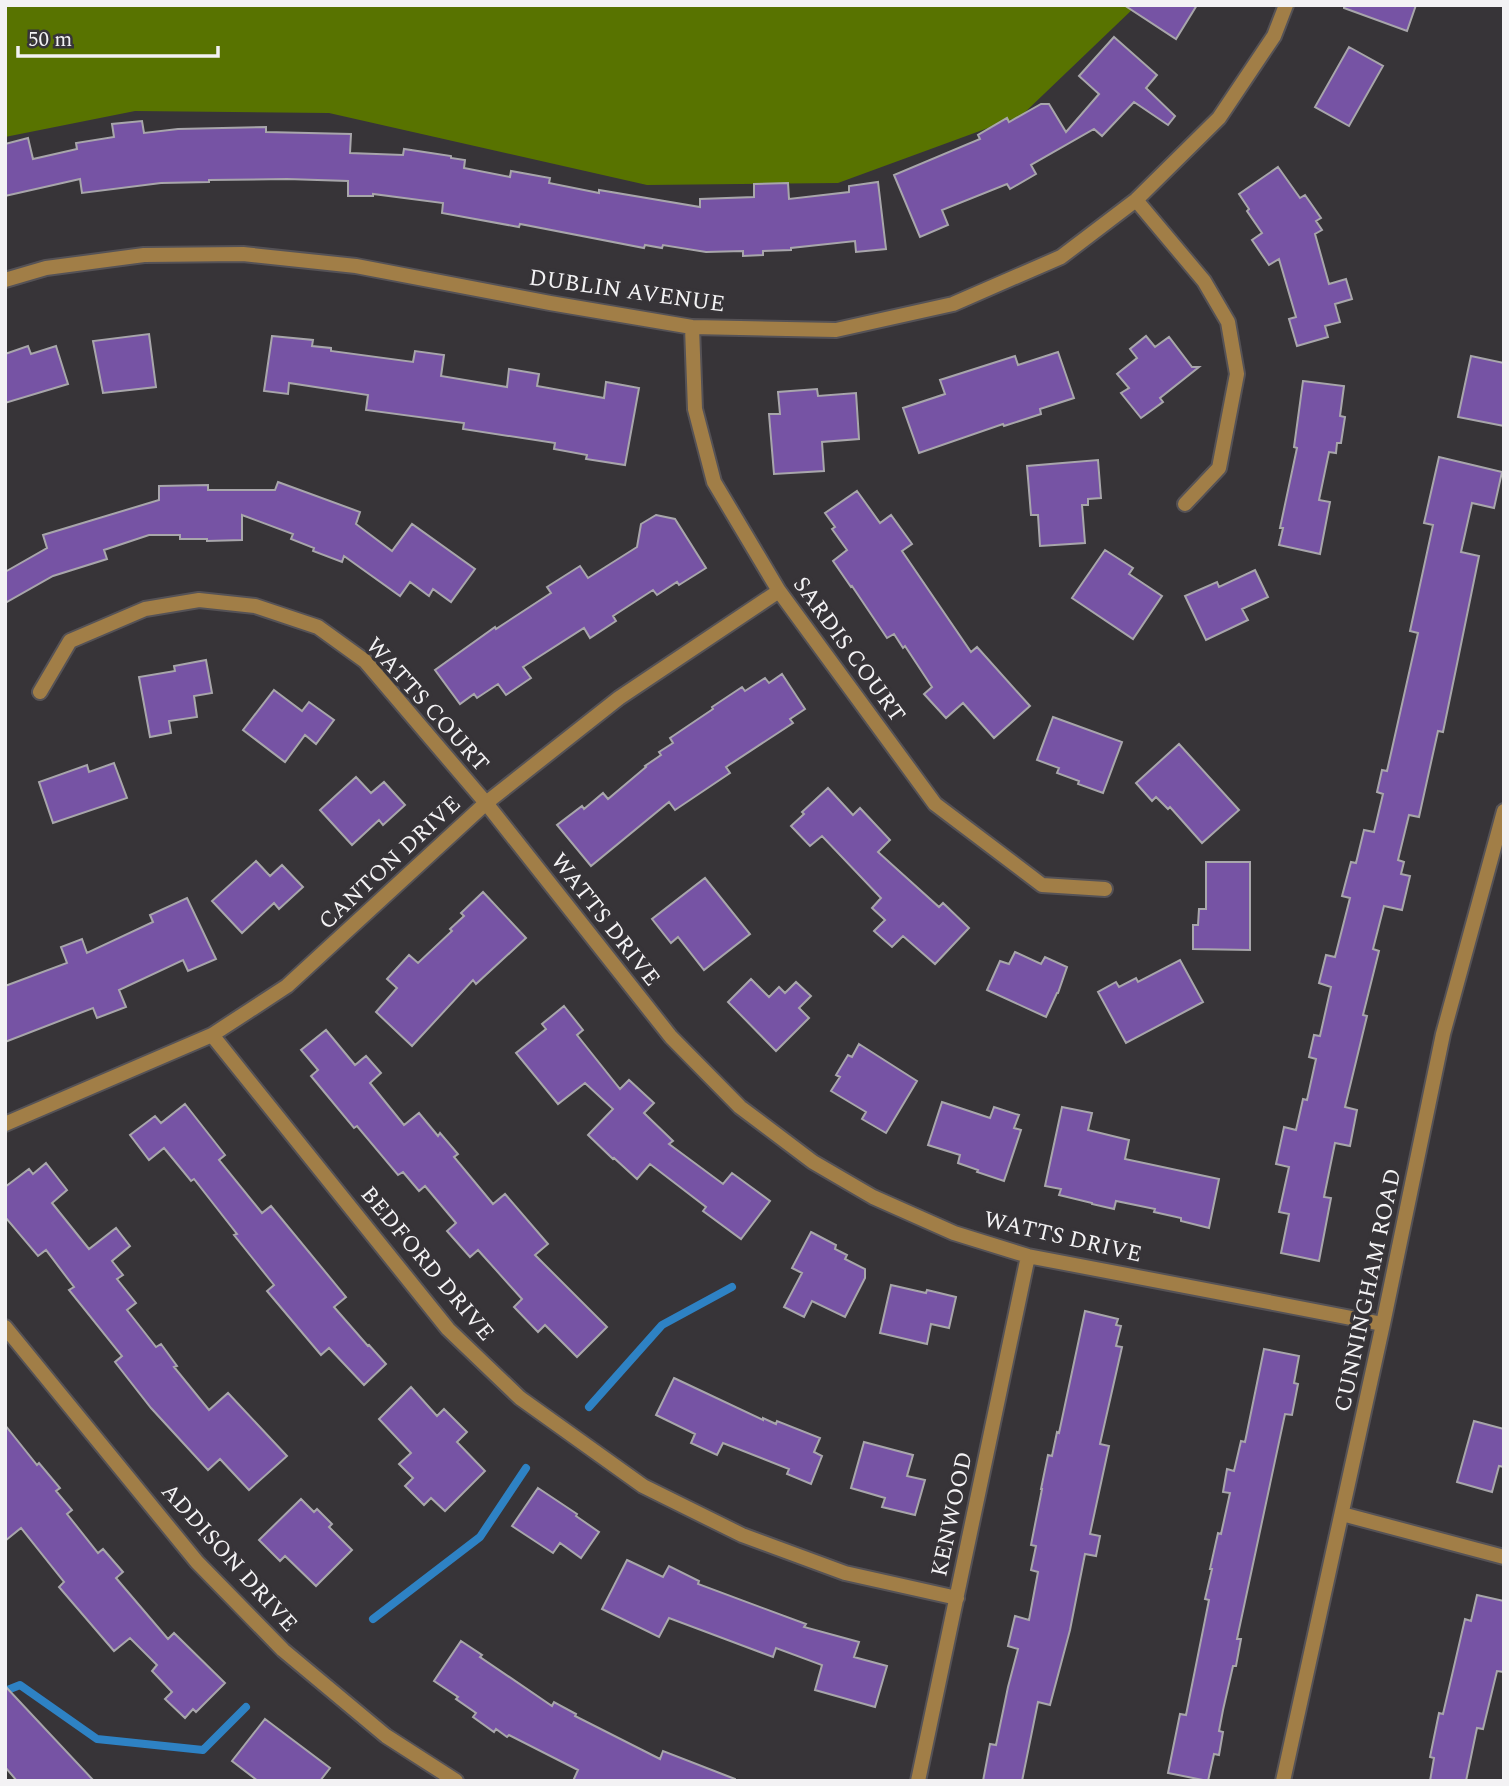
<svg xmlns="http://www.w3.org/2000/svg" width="1509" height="1786" viewBox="0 0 1509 1786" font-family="Spectral,serif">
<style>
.forest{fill:#587300}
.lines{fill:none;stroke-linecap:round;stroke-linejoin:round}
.stream{stroke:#2e82c4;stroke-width:8}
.building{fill:#7653a4;stroke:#a8a6ab;stroke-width:2}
.street-casing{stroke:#555256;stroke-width:18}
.street{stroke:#a17e47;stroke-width:14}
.labels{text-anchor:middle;stroke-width:7;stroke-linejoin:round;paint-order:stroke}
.street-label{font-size:23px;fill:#f3f2f4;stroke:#373438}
</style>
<rect width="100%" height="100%" fill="#373438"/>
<path class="forest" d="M 5,5 L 1137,5 L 1021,116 L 838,183 L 647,185 L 329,113 L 135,111 L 5,137 Z"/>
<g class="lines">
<path class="stream" d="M 589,1407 L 662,1325 L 732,1287
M 373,1619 L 480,1537 L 526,1468
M 5,1691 L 20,1685 L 97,1739 L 203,1750 L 246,1707"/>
</g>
<path class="building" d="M 1124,5 L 1197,5 L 1176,39 Z
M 1344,5 L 1416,5 L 1407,31 L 1344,8 Z
M 1114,37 L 1157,75 L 1146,88 L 1175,116 L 1168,125 L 1134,102 L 1102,136 L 1094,129 L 1031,165 L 1036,174 L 1010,189 L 1007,184 L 942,210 L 948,225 L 920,237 L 894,175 L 980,139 L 978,135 L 1007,118 L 1009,122 L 1041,104 L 1049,104 L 1066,132 L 1099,94 L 1079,76 Z
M 1349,47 L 1383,66 L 1349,126 L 1315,107 Z
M 142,121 L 144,133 L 178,129 L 266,127 L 266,132 L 351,134 L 350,153 L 403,155 L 404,149 L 451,156 L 451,158 L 465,160 L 464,168 L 510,177 L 511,171 L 550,178 L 549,183 L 599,193 L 599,190 L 700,207 L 700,199 L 754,197 L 754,184 L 788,183 L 789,199 L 849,192 L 849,186 L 878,182 L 886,249 L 856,252 L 855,241 L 791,248 L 791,250 L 763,251 L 763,255 L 743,256 L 743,251 L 706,252 L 663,245 L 662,248 L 645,245 L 644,248 L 520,224 L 519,227 L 442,213 L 443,203 L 373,194 L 373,196 L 348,196 L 348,181 L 287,179 L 209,180 L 209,182 L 161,183 L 82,193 L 80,179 L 5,196 L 5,144 L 28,138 L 33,159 L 77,149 L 76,143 L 114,137 L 112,124 Z
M 1278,167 L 1300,198 L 1305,195 L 1321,218 L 1316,221 L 1322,230 L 1315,234 L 1329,284 L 1346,279 L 1352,299 L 1335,304 L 1340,322 L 1325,326 L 1328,337 L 1297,346 L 1289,319 L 1296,317 L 1279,259 L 1269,265 L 1252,240 L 1262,233 L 1247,211 L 1249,209 L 1239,194 Z
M 149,334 L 156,387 L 103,393 L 93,341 Z
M 272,336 L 313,340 L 312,346 L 331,348 L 331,351 L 413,362 L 415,351 L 444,355 L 441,376 L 507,387 L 509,369 L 539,374 L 537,386 L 604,398 L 606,382 L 639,388 L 625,465 L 586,459 L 587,455 L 554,449 L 555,443 L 463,429 L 464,423 L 366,410 L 368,395 L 289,383 L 288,394 L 264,391 Z
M 1146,336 L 1155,347 L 1169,337 L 1192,367 L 1199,367 L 1160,398 L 1163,402 L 1141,418 L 1121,393 L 1129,388 L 1117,374 L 1137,358 L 1130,349 Z
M 28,346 L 31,354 L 56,346 L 68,384 L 5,403 L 5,354 Z
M 1058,352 L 1074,398 L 1040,409 L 1041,414 L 1004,426 L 1003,424 L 919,453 L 903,408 L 945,394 L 940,380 L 1015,356 L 1018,365 Z
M 1471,356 L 1504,363 L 1504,426 L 1458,417 Z
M 1303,381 L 1344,386 L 1340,416 L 1345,417 L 1341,443 L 1337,443 L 1336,453 L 1329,452 L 1319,500 L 1330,502 L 1320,554 L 1279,545 L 1283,528 L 1280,528 L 1297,448 L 1294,447 Z
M 817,389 L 818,396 L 856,393 L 859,439 L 822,442 L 824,471 L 774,474 L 769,414 L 780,414 L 778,392 Z
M 1439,457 L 1502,472 L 1494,508 L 1472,503 L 1461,552 L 1479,556 L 1457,664 L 1443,732 L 1438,731 L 1419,817 L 1409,815 L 1398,860 L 1404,862 L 1401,874 L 1410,876 L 1402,910 L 1384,906 L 1373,949 L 1379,951 L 1363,1015 L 1367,1016 L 1345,1107 L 1357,1110 L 1350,1146 L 1335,1143 L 1324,1197 L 1331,1198 L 1319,1261 L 1281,1253 L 1289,1214 L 1279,1212 L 1289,1167 L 1276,1164 L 1284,1127 L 1296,1130 L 1303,1099 L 1307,1100 L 1316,1059 L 1309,1057 L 1314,1035 L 1320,1036 L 1331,987 L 1319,983 L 1326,955 L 1335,957 L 1350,898 L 1342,896 L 1351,862 L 1356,863 L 1364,830 L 1374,832 L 1383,794 L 1377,792 L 1382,770 L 1387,771 L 1418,633 L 1410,631 L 1433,525 L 1424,523 Z
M 1098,460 L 1101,498 L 1088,499 L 1088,505 L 1082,505 L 1085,543 L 1040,546 L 1038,515 L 1031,515 L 1027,466 Z
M 278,482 L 360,512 L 356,524 L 392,551 L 412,524 L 475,569 L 451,602 L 433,589 L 429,596 L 410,582 L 400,596 L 344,556 L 342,562 L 313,551 L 314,548 L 291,539 L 293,534 L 242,515 L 242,540 L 207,541 L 207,539 L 180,539 L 180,535 L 149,535 L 104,550 L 107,559 L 53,576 L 5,603 L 5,572 L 47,548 L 43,535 L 159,500 L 159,486 L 208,485 L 208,490 L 275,490 Z
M 857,491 L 880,523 L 891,515 L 912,544 L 902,551 L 971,652 L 977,647 L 1030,706 L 994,738 L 963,703 L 946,718 L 924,694 L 932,687 L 905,646 L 903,648 L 894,634 L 887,638 L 852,586 L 851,587 L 833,561 L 847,550 L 832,529 L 835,527 L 825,513 Z
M 656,515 L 675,519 L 706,568 L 679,585 L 677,582 L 657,595 L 653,590 L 613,616 L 616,621 L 590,638 L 584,628 L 523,667 L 531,678 L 506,695 L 498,684 L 477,698 L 474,694 L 460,704 L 435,670 L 495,627 L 496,629 L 551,593 L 547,587 L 580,566 L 588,578 L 637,547 L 641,524 Z
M 1105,550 L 1133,568 L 1129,574 L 1162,596 L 1133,639 L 1072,598 Z
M 1255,570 L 1268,597 L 1242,609 L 1248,620 L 1206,640 L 1185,596 L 1217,582 L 1219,587 Z
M 206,660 L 212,693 L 194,696 L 197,717 L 169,721 L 171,733 L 150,737 L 139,677 L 175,671 L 174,666 Z
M 782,674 L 805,709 L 790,719 L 793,723 L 726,767 L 730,773 L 675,810 L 669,802 L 591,866 L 557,825 L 582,806 L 584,809 L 603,793 L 608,799 L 646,767 L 645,766 L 661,755 L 659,752 L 673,743 L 670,738 L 713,709 L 712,707 L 742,687 L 745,691 L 765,678 L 769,683 Z
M 274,690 L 302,711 L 309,702 L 334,720 L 316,744 L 305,735 L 285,762 L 243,730 Z
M 1053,717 L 1122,742 L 1103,793 L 1078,784 L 1079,781 L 1057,773 L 1059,768 L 1037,760 Z
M 1179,744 L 1239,810 L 1202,843 L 1170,807 L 1168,809 L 1156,797 L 1152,801 L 1136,783 Z
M 114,763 L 127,798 L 53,823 L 39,782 L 87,765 L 89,772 Z
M 356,777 L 371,793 L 384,782 L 405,805 L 383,825 L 379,820 L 352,845 L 320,810 Z
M 828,788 L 853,815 L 860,808 L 890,840 L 878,852 L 939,907 L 943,903 L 969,928 L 935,964 L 903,936 L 892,947 L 874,931 L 885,920 L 872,908 L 881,898 L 822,836 L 810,846 L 791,826 L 804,814 L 802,812 Z
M 256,861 L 270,876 L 282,865 L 303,887 L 279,909 L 274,903 L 242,933 L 212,901 Z
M 1206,862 L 1250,862 L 1250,950 L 1193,949 L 1193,925 L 1198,925 L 1199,909 L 1206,909 Z
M 705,878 L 750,934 L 704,970 L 678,937 L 671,943 L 652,919 Z
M 483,892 L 526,938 L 476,984 L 473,980 L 412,1046 L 376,1012 L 397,988 L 387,979 L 409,955 L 418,963 L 452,931 L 450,929 L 464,916 L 461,913 Z
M 187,898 L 216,959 L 188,971 L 183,960 L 119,990 L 126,1007 L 97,1018 L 93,1008 L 5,1042 L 5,986 L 67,963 L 61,947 L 82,939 L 87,953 L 153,922 L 150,915 Z
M 1015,952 L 1041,964 L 1045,957 L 1067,967 L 1058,993 L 1057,993 L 1046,1017 L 987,990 L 1000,961 L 1009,964 Z
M 1180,960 L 1203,1002 L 1126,1043 L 1098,992 L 1116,982 L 1119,987 L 1136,978 L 1138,982 Z
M 751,979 L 769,997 L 779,987 L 785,993 L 796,982 L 811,996 L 799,1008 L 809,1018 L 776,1051 L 728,1002 Z
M 564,1006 L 583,1030 L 577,1035 L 620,1089 L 629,1080 L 654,1103 L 644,1113 L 673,1141 L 669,1144 L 723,1184 L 732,1173 L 770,1201 L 741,1239 L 703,1211 L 706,1207 L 650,1164 L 637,1179 L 614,1158 L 613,1159 L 588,1135 L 613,1109 L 585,1083 L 558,1104 L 516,1053 L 546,1029 L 542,1024 Z
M 326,1030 L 355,1065 L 366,1056 L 381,1073 L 370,1083 L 404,1125 L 419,1113 L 438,1136 L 440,1133 L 458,1154 L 454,1157 L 493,1204 L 505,1194 L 548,1244 L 535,1255 L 607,1327 L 577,1357 L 545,1325 L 538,1332 L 514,1307 L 522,1299 L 478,1250 L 470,1257 L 447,1231 L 456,1223 L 425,1186 L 419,1191 L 403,1172 L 398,1175 L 357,1126 L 354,1128 L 311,1076 L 318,1070 L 301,1050 Z
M 859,1044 L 917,1081 L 886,1133 L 862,1119 L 866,1112 L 831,1091 L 840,1077 L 836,1075 L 848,1055 L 852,1057 Z
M 942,1102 L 990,1118 L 994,1107 L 1019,1115 L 1014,1128 L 1021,1130 L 1004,1181 L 977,1172 L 978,1170 L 958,1163 L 960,1155 L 928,1145 Z
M 185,1104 L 225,1155 L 219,1160 L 262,1213 L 271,1206 L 346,1297 L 334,1307 L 368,1346 L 369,1345 L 386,1364 L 364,1385 L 329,1348 L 321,1355 L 267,1291 L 274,1285 L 234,1235 L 237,1234 L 194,1179 L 191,1181 L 164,1148 L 149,1160 L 130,1135 L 155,1116 L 161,1123 Z
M 1062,1107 L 1092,1113 L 1088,1130 L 1129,1140 L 1125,1159 L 1219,1179 L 1209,1228 L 1181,1221 L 1181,1218 L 1154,1212 L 1155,1209 L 1116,1201 L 1114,1209 L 1092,1204 L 1092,1203 L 1059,1195 L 1061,1189 L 1045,1186 Z
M 46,1163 L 67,1190 L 52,1203 L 89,1249 L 116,1228 L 130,1246 L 112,1261 L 123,1275 L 117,1279 L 136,1303 L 127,1310 L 156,1347 L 161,1344 L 177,1366 L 174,1367 L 209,1410 L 228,1393 L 287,1456 L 249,1490 L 220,1459 L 208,1470 L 151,1408 L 115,1362 L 122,1356 L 69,1290 L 74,1287 L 46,1250 L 38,1256 L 5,1217 L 5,1187 L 29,1169 L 33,1174 Z
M 811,1232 L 836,1245 L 835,1249 L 847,1255 L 845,1259 L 865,1269 L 865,1278 L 845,1317 L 812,1301 L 804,1317 L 784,1307 L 802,1273 L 792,1268 Z
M 891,1285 L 926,1293 L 927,1290 L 956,1297 L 949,1328 L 931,1324 L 927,1344 L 880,1333 Z
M 1085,1311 L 1118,1319 L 1116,1325 L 1121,1326 L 1116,1346 L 1122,1347 L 1100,1444 L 1109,1446 L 1090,1534 L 1100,1536 L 1096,1556 L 1085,1554 L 1070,1630 L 1050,1705 L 1038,1702 L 1022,1781 L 983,1781 L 990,1744 L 996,1745 L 1008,1687 L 1018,1649 L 1008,1646 L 1015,1616 L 1029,1620 L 1038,1572 L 1031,1570 L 1036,1546 L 1031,1545 L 1042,1489 L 1041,1489 L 1048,1455 L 1052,1456 L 1057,1432 L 1059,1433 Z
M 1264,1349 L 1299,1356 L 1294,1383 L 1298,1384 L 1292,1415 L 1285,1414 L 1237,1639 L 1241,1639 L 1236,1666 L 1233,1666 L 1223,1710 L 1219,1731 L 1223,1732 L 1219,1755 L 1214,1754 L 1208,1781 L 1168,1773 L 1180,1714 L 1186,1715 L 1209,1600 L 1205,1599 L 1212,1569 L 1210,1569 L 1218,1533 L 1221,1534 L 1230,1493 L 1223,1492 L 1227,1469 L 1234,1471 L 1241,1441 L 1245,1442 Z
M 674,1378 L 763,1420 L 763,1418 L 776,1424 L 777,1421 L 820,1438 L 814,1452 L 822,1456 L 811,1484 L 787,1474 L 789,1469 L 723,1443 L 717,1455 L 691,1443 L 695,1434 L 656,1415 Z
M 411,1387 L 437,1416 L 444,1409 L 467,1432 L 457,1442 L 485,1471 L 445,1511 L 431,1498 L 424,1505 L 405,1486 L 413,1478 L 399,1464 L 411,1453 L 379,1419 Z
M 1474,1421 L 1504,1429 L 1504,1467 L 1499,1466 L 1492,1492 L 1457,1482 Z
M 5,1425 L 37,1465 L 39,1463 L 60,1488 L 56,1491 L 72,1510 L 67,1514 L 98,1553 L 103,1549 L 123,1572 L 116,1578 L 168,1639 L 174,1633 L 225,1683 L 196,1712 L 193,1709 L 185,1718 L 165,1699 L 172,1692 L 152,1671 L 157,1665 L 130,1638 L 114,1651 L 59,1587 L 64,1582 L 21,1528 L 5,1541 Z
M 864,1442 L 913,1455 L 907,1476 L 925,1480 L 915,1515 L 882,1507 L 885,1498 L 851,1488 Z
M 538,1488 L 577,1514 L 576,1516 L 599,1532 L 581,1558 L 560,1543 L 553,1553 L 512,1526 Z
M 301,1499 L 314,1512 L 317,1509 L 332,1524 L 329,1527 L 352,1550 L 316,1586 L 285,1556 L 280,1561 L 259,1540 Z
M 627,1560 L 663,1577 L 669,1566 L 699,1581 L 698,1584 L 806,1624 L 804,1627 L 859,1642 L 854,1657 L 887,1666 L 875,1707 L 815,1690 L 822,1665 L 776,1648 L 773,1657 L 669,1618 L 659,1637 L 602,1609 Z
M 1477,1595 L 1504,1601 L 1504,1672 L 1497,1671 L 1483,1729 L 1477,1728 L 1466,1781 L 1430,1781 L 1434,1758 L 1430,1757 L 1439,1713 L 1443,1714 L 1465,1619 L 1471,1621 Z
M 461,1641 L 482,1655 L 480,1657 L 552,1706 L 554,1702 L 576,1714 L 575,1716 L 660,1759 L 663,1751 L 735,1779 L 735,1781 L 573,1781 L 578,1770 L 509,1735 L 507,1737 L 496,1729 L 494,1732 L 473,1717 L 476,1713 L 456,1699 L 458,1697 L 434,1681 Z
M 5,1686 L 94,1781 L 17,1781 L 5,1767 Z
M 265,1719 L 330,1768 L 320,1781 L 258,1781 L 232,1761 Z"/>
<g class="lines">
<g class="street-casing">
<path id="street" d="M 1136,200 L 1204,281 L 1228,322 L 1237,374 L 1219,468 L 1185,504
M 5,280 L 46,268 L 144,255 L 243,254 L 356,266 L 550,303 L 692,327 L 836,330 L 953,304 L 1061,257 L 1136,200 L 1219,118 L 1274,36 L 1286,5
M 692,327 L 695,409 L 714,482 L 779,591 L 935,804 L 1042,885 L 1105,889
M 40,692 L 70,641 L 145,609 L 199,600 L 255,606 L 318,627 L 365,661 L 486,803 L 671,1037 L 740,1107 L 813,1162 L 873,1197 L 954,1233 L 1028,1256 L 1383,1324
M 212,1035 L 448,1329 L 520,1398 L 643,1486 L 742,1535 L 845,1573 L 957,1598
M 5,1124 L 212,1035 L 287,986 L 486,803 L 619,698 L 779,591
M 5,1327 L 197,1562 L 283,1650 L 386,1736 L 456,1781
M 1342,1514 L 1504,1557
M 918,1781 L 1028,1256
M 1283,1781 L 1383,1324 L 1443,1034 L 1504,811"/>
</g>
<use href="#street" class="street"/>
</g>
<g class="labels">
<g class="street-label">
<text transform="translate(627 290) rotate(8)" y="8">DUBLIN AVENUE</text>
<text transform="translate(850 649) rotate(54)" y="8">SARDIS COURT</text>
<text transform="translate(428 704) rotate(48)" y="8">WATTS COURT</text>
<text transform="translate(389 862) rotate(-43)" y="8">CANTON DRIVE</text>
<text transform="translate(606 919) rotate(52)" y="8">WATTS DRIVE</text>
<text transform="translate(1063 1236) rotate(13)" y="8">WATTS DRIVE</text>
<text transform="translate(428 1263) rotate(50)" y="8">BEDFORD DRIVE</text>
<text transform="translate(1367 1290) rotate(-78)" y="8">CUNNINGHAM ROAD</text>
<text transform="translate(951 1514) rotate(-78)" y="8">KENWOOD</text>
<text transform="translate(230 1557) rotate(48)" y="8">ADDISON DRIVE</text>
</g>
</g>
<rect width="1509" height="1786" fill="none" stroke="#f3f2f4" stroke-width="14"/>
<path d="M18 46v10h200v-10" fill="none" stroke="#f3f2f4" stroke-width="3.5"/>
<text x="28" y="46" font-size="21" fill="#f3f2f4" stroke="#373438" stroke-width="5" paint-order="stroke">50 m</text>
</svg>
